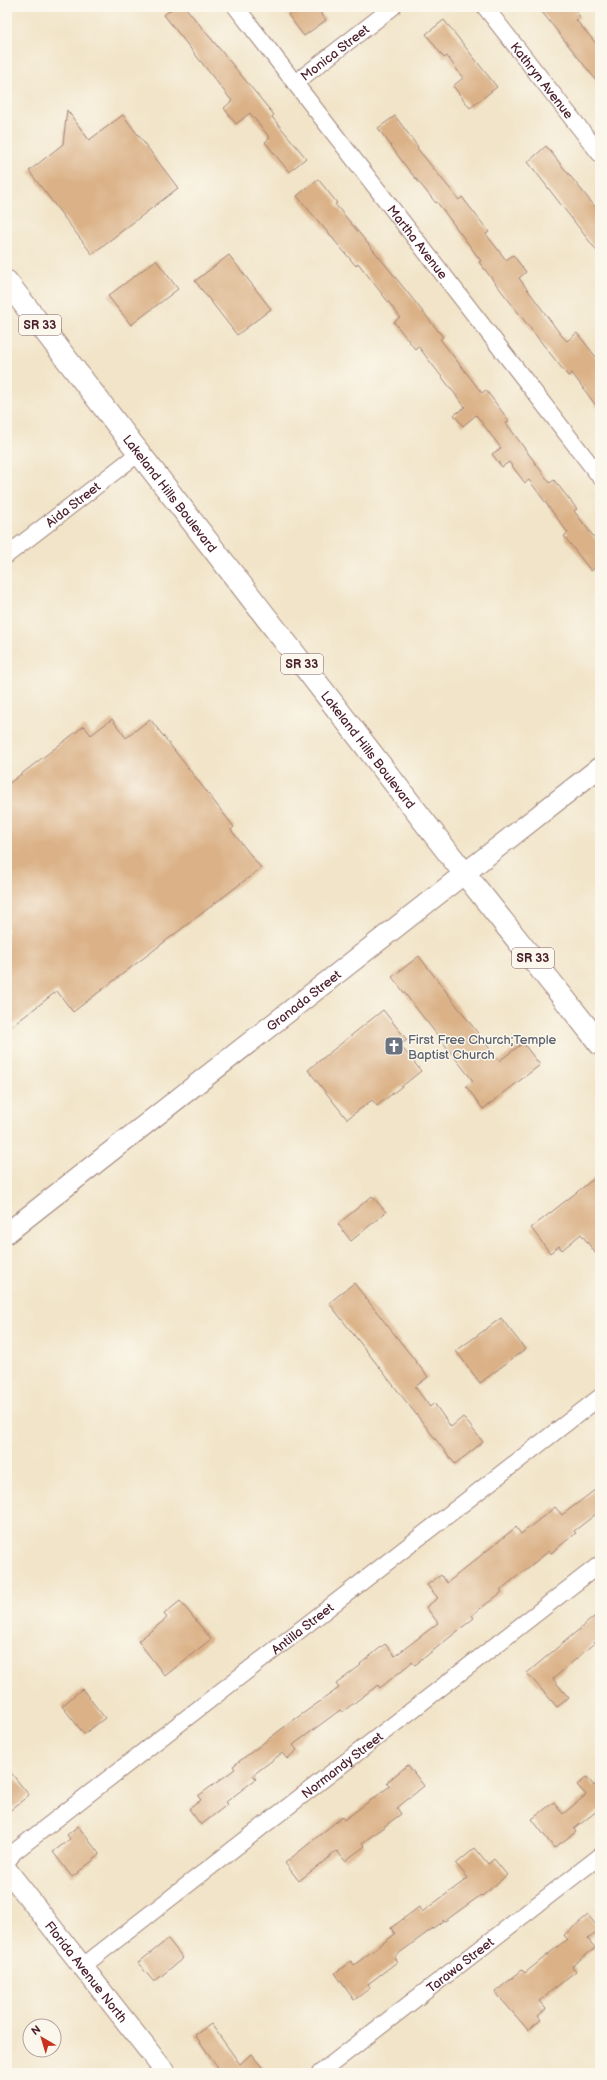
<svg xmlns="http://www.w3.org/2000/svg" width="607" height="2080" viewBox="0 0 607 2080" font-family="'Balsamiq Sans',sans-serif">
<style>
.building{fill:#dbb288}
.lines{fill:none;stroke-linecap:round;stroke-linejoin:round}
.minor-casing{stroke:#9e827a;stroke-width:18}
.tertiary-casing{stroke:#9e827a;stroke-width:22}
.primary-casing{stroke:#9e827a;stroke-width:24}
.minor{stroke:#fff;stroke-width:16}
.tertiary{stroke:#fff;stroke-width:20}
.primary{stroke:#fff;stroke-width:22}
.labels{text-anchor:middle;stroke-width:3;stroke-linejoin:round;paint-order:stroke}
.shield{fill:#fbf7ec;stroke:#7f6065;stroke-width:1}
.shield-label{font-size:12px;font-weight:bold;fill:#4a1f2b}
.street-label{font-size:13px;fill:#4a1f2b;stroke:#fbf7ec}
.worship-label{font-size:13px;fill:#5b616d;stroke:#fbf7ec;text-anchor:start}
</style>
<rect width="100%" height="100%" fill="#fbf7ec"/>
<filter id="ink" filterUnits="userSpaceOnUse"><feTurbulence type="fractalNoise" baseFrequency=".025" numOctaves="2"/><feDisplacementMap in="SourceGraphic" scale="8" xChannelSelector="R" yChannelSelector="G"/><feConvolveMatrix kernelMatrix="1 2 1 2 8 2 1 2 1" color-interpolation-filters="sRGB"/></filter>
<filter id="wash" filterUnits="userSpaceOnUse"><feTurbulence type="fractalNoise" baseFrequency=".012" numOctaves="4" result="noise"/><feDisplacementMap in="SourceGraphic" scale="16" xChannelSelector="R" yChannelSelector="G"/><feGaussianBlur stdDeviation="0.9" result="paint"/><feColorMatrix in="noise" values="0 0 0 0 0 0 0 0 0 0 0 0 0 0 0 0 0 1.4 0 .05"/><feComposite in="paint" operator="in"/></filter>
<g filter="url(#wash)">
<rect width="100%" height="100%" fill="#f1e4c8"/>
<g id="blocks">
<path class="building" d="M 174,7 L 185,7 L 274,115 L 272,117 L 306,158 L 289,172 L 265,142 L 270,138 L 250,113 L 236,124 L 224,108 L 232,101 L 164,15 Z
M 299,7 L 316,7 L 326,20 L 304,36 L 288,15 Z
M 538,7 L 573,7 L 580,17 L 576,20 L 600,48 L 600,85 Z
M 444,20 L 497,87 L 470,108 L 453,86 L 463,78 L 447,56 L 444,58 L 426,34 Z
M 67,110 L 89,140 L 123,115 L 178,188 L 92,254 L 29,171 L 63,144 Z
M 395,116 L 418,147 L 417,148 L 459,200 L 462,197 L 489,232 L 486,234 L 506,260 L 513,255 L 526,272 L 519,278 L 561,335 L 567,341 L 577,333 L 600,362 L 600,411 L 572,373 L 568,376 L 534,333 L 479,262 L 481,261 L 437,202 L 436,203 L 407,168 L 378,128 Z
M 546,146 L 600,213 L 600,255 L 528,162 Z
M 318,179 L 337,203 L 335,204 L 384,263 L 443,337 L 440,339 L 482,393 L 486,390 L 509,421 L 506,423 L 550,483 L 554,480 L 577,509 L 574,511 L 600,545 L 600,564 L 591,571 L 564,536 L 568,533 L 529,480 L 525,483 L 509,462 L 502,467 L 492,454 L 501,448 L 476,415 L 463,426 L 454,415 L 465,407 L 418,346 L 415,349 L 394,322 L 400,317 L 358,263 L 356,266 L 297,196 Z
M 229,255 L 271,309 L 237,335 L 195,281 Z
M 156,260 L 178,289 L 131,325 L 108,296 Z
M 112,719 L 126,738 L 150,719 L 234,827 L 231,830 L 261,868 L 73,1012 L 57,991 L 7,1030 L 7,785 L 84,726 L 91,735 Z
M 419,956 L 499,1061 L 523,1043 L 540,1065 L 483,1109 L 466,1086 L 473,1081 L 392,977 Z
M 383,1010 L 407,1040 L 400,1045 L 421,1071 L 377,1106 L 372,1100 L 347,1119 L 308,1070 Z
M 600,1174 L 600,1259 L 581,1234 L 562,1250 L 559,1246 L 550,1253 L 531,1228 Z
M 372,1196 L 386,1212 L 351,1241 L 338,1224 Z
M 354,1283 L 428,1377 L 415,1387 L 430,1407 L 434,1403 L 451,1427 L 463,1417 L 483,1442 L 455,1464 L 329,1303 Z
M 501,1318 L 525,1349 L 480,1383 L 456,1351 Z
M 600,1486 L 600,1511 L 574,1531 L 576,1533 L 551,1553 L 549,1551 L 500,1590 L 502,1592 L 472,1615 L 474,1618 L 415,1665 L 412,1662 L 380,1688 L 378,1685 L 342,1712 L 340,1710 L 293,1745 L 297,1750 L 287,1759 L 282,1753 L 253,1775 L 256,1779 L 226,1802 L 228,1804 L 201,1825 L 189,1809 L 201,1800 L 198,1796 L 235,1769 L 233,1766 L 291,1722 L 339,1688 L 336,1684 L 361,1665 L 360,1664 L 385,1644 L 395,1656 L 438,1623 L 426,1607 L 438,1598 L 427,1585 L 441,1575 L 447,1583 L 516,1527 L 521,1534 L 555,1507 L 562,1515 Z
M 180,1601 L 211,1639 L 165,1676 L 138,1641 L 167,1618 L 164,1614 Z
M 600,1612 L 600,1638 L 553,1679 L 569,1698 L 557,1707 L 527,1673 Z
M 82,1689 L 105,1718 L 84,1734 L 62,1706 Z
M 408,1765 L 424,1786 L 397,1808 L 401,1814 L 362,1843 L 365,1846 L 345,1861 L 337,1851 L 299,1881 L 285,1863 L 342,1817 L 344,1820 L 390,1786 L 387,1782 Z
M 7,1768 L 29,1795 L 7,1813 Z
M 587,1777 L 594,1786 L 600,1781 L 600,1813 L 598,1810 L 574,1829 L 576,1832 L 554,1848 L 532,1819 L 554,1802 L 563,1814 L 586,1795 L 577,1785 Z
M 78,1826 L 100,1855 L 72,1877 L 53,1852 L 70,1839 L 67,1835 Z
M 475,1848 L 488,1864 L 494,1859 L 507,1875 L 482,1896 L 481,1895 L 445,1921 L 444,1920 L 394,1957 L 397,1962 L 368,1984 L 370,1988 L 354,2000 L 335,1973 L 351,1961 L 354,1965 L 395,1934 L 391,1928 L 419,1907 L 422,1912 L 468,1878 L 456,1864 Z
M 588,1915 L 600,1930 L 588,1939 L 595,1948 L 572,1966 L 576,1971 L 539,2001 L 546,2009 L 538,2016 L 541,2020 L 528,2030 L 495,1992 L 522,1970 L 525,1973 L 567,1939 L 564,1935 Z
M 168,1939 L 183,1958 L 154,1982 L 138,1963 Z
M 211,2024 L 240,2064 L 251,2054 L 267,2073 L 222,2073 L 195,2035 Z"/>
</g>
</g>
<g filter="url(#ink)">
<use href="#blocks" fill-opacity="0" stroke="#9e827a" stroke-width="1"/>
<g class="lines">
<g class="minor-casing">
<g id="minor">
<path id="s1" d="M 236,7 L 600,477"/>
<path id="s2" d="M 485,7 L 600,154"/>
<path id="s3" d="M 295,83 L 393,7"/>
<path id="s4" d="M 7,555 L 139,453"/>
<path id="s5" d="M 7,1862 L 14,1852 L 600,1397"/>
<path id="s6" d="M 83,1966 L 600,1564"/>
<path id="s7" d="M 320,2073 L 600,1856"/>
</g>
</g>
<g class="tertiary-casing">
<g id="tertiary">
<path id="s8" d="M 7,1233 L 600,767"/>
<path id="s9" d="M 7,1870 L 166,2073"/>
</g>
</g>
<g class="primary-casing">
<g id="primary">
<path id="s10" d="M 7,282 L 450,855 L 600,1044"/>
</g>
</g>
<use href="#minor" class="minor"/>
<use href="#tertiary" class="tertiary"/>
<use href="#primary" class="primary"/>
</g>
</g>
<defs>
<g id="church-square" transform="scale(1)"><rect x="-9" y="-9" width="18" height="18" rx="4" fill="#6b7280" stroke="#fbf7ec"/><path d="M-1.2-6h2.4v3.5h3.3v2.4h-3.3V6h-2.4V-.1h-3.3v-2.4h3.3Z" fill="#fff"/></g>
</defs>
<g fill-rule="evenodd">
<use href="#church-square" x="394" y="1046"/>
</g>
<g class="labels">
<g class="shield">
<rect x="19" y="315" width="42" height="20" rx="3"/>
<rect x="281" y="654" width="42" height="20" rx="3"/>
<rect x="512" y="948" width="42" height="20" rx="3"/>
</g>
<g class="shield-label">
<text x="40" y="329">SR 33</text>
<text x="302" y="668">SR 33</text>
<text x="533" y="962">SR 33</text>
</g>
<g class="street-label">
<text dy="5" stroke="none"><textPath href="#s3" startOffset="50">Monica Street</textPath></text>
<text dy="5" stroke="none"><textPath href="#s2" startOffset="93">Kathryn Avenue</textPath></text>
<text dy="5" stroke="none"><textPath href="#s1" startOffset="297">Martha Avenue</textPath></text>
<text dy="5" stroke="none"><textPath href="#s10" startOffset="267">Lakeland Hills Boulevard</textPath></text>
<text dy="5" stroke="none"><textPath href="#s4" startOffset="83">Aida Street</textPath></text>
<text dy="5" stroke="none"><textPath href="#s10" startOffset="591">Lakeland Hills Boulevard</textPath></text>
<text dy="5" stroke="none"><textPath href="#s8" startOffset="377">Granada Street</textPath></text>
<text dy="5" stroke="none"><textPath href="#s5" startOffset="377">Antilla Street</textPath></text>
<text dy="5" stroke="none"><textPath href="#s6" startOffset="328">Normandy Street</textPath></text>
<text dy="5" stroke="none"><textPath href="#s7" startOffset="177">Tarawa Street</textPath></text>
<text dy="5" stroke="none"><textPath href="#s9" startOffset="129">Florida Avenue North</textPath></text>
</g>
<g class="worship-label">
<text x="408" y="1044">First Free Church;Temple<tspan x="408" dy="15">Baptist Church</tspan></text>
</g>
</g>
<rect width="607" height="2080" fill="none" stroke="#fbf7ec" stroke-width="24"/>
<g transform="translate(42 2038) rotate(322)"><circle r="19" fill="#fbf7ec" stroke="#b4a19f"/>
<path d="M0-3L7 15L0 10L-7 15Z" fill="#c8321e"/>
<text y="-6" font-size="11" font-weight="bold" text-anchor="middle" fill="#4a1f2b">N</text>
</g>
</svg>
